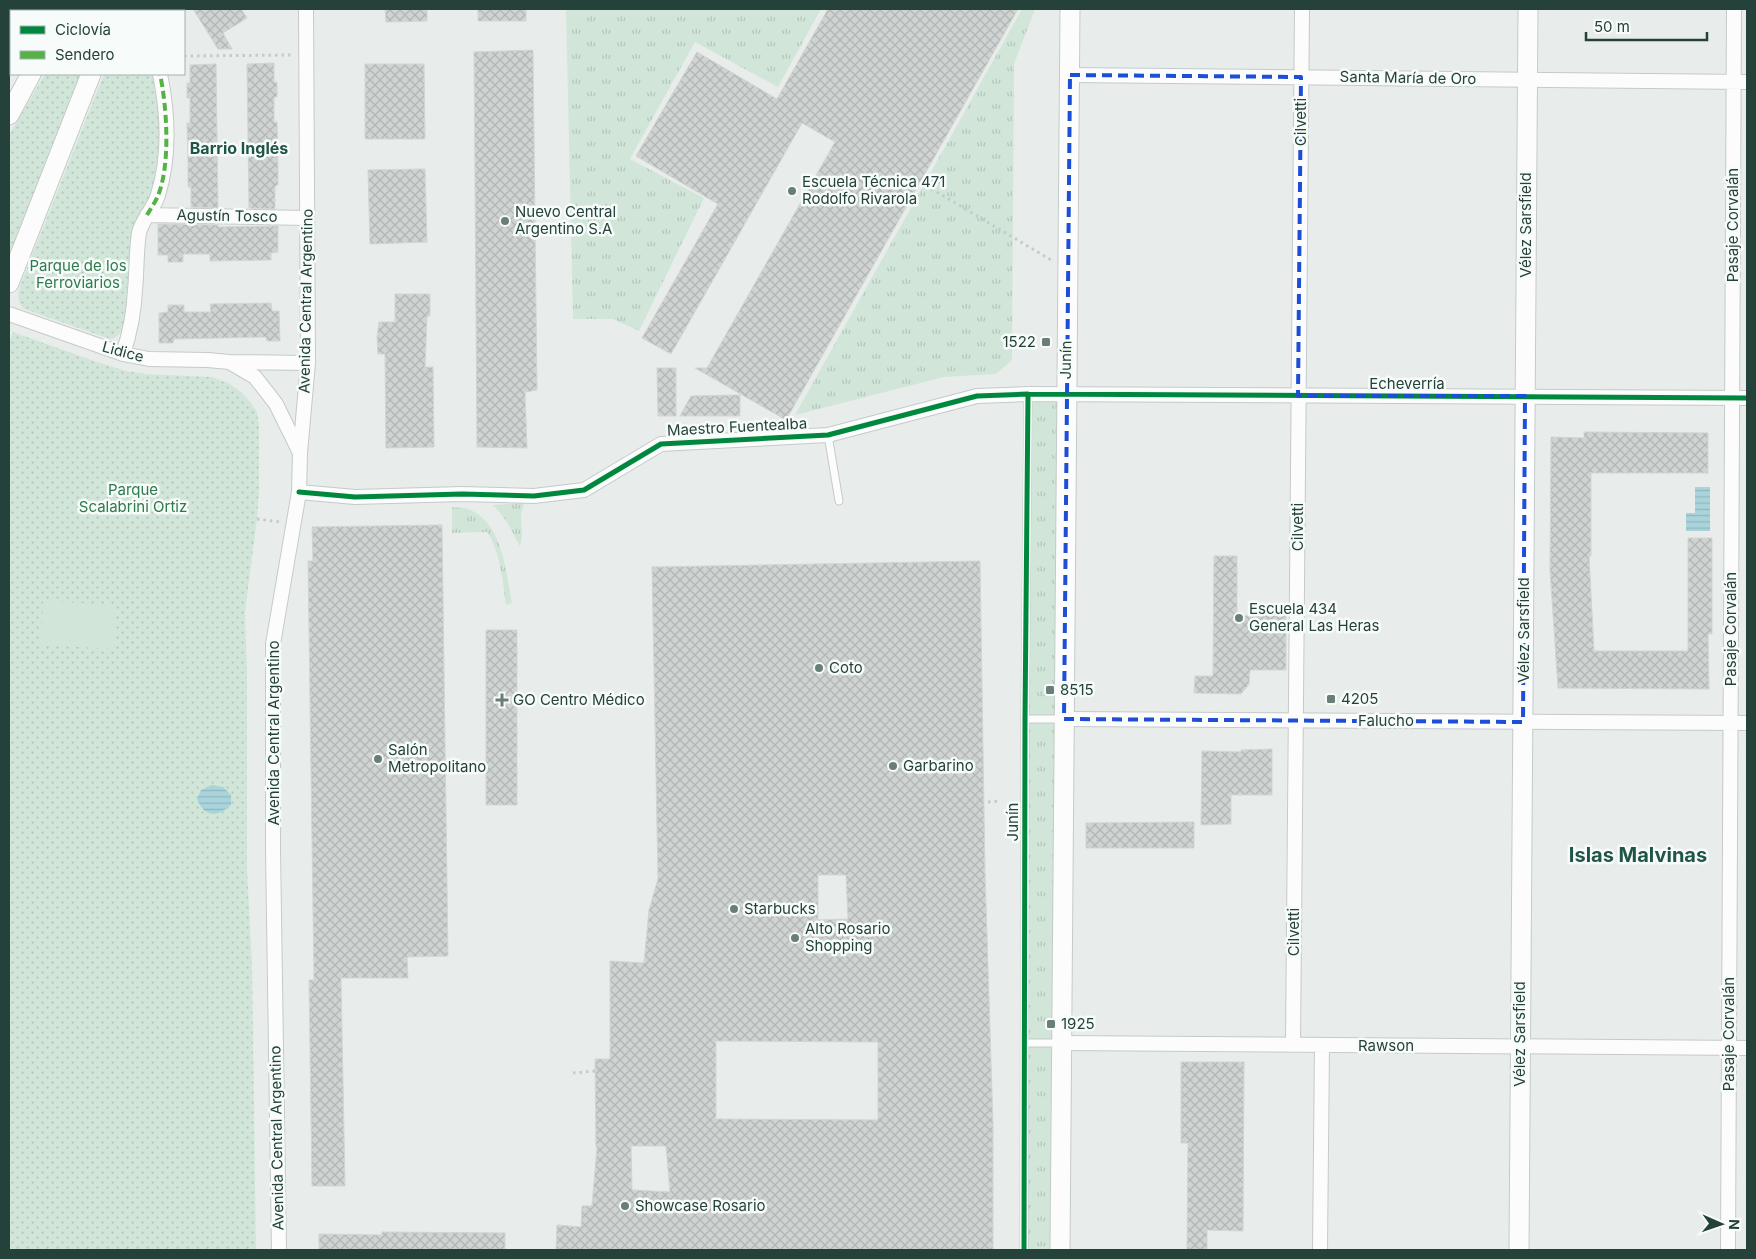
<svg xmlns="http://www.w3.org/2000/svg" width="1756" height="1259" viewBox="0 0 1756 1259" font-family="Inter,sans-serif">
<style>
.grass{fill:url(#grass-tufts)}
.park{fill:url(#park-dots)}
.pitch{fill:#d1e6d8}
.water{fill:url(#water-rules)}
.building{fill:url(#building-cross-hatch);stroke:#d1d6d4;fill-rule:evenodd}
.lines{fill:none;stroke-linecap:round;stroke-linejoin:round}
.lane-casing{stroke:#c5cac8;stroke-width:9}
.street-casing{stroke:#c5cac8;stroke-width:16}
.secondary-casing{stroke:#c3cbc8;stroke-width:21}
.path{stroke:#c3ccca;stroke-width:3;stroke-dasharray:2.5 4;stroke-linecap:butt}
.lane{stroke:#fcfcfc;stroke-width:7}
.street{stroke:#fcfcfc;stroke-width:14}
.secondary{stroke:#fcfcfc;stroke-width:19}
.quiet{stroke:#55b346;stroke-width:4;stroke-dasharray:8 4;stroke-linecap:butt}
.cycleway-casing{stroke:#f7fbf9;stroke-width:8}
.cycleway{stroke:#00873e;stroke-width:5}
.marked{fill:none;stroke:#1d4ed8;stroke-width:4;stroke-dasharray:10 6;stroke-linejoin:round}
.poi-dot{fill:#697e78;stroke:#f7fbf9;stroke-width:2}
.labels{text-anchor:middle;stroke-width:5;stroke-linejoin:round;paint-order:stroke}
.street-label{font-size:15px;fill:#24423a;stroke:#f7fbf9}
.poi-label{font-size:15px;fill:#24423a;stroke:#f7fbf9;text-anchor:start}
.park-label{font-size:15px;fill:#2d7a4b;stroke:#f7fbf9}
.neighbourhood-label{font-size:16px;font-weight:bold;fill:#1f5548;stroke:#f7fbf9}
.district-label{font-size:20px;font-weight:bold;fill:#1f5548;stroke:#f7fbf9}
</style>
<defs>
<pattern id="grass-tufts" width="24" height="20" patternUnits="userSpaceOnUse" patternTransform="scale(1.25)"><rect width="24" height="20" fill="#d1e6d8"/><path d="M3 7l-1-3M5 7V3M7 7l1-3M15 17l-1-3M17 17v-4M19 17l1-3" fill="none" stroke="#b3c6ba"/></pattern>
<pattern id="park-dots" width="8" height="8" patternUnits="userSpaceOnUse" patternTransform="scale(1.25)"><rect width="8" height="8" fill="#d1e6d8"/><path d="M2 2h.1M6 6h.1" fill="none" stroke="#b3c6ba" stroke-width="1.8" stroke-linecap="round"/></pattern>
<pattern id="water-rules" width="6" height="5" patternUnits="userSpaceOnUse" patternTransform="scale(1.25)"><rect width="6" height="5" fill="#a9d4db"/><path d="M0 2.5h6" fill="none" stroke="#91b7bd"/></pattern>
<pattern id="building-cross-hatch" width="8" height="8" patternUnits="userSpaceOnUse" patternTransform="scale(1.25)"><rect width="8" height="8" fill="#cfd4d2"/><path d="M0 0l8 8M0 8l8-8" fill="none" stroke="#b2b7b5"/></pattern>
</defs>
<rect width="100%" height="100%" fill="#e8edeb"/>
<path class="grass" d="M 566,9 L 821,9 L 778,87 L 695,42 L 630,159 L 704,198 L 639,331 L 613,319 L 573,319 Z
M 1022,9 L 1035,9 L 1014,64 L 1012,360 L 996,374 L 944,377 L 795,415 Z
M 1028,394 L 1066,395 L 1060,1250 L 1024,1250 Z
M 524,503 L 521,515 L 522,536 L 520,547 C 512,531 506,518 493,505 Z
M 452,507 C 457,508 464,507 468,509 C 503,522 506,573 512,603 L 506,605 C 503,584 500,549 487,532 L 452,533 Z"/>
<path class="park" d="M 45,74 L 82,74 L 9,255 L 9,135 Z
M 104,74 L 152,74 C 163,107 158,148 156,182 L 153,194 L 131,245 L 124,326 C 120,333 118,338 110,339 L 24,309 C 17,302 18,296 20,286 Z
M 13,332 L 97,362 L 126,371 L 146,374 L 212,377 L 228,383 L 242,393 L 251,403 L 257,412 L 259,426 L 259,490 L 257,519 L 245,611 L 247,674 L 247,869 L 252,964 L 256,1250 L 9,1250 L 9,342 Z"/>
<path class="pitch" d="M 43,601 L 117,605 L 115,649 L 41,645 Z"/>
<path class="water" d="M 1695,487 L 1710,487 L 1710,531 L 1686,531 L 1686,513 L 1695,513 Z
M 212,785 L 223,787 L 231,795 L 231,805 C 217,818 204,817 197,799 L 201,790 Z"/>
<path class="building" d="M 193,9 L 241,9 L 247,18 L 223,33 L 232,49 L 218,49 Z
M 385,9 L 427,9 L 427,21 L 386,22 Z
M 478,9 L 526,9 L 526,21 L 478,21 Z
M 828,9 L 1018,9 L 786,420 L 695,368 L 707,368 L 835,142 L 802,123 L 671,354 L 642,338 L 718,204 L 636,156 L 697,52 L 777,99 Z
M 533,50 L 537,390 L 525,392 L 527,448 L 477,447 L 474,52 Z
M 274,63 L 274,82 L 277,82 L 277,97 L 274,97 L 274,122 L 277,122 L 278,170 L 278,185 L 275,186 L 275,209 L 249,208 L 247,64 Z
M 216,64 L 218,208 L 191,207 L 191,187 L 188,187 L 188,160 L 187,123 L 190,123 L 190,98 L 187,98 L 187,83 L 190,83 L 190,65 Z
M 365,64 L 424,64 L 425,139 L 365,139 Z
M 425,169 L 427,242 L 370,244 L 368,170 Z
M 158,224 L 218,225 L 218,227 L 278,226 L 278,252 L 271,253 L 271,260 L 210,261 L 210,254 L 183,254 L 183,262 L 168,262 L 168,255 L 158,255 Z
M 395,294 L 430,294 L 430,316 L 427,316 L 425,367 L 433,367 L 434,447 L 386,448 L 385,354 L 378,354 L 377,338 L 379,322 L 395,322 Z
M 271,303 L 272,311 L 279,311 L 280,341 L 267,341 L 266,337 L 174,339 L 173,343 L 159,343 L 159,313 L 168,312 L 168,305 L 184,305 L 184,312 L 211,312 L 210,304 Z
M 657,368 L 676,368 L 676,416 L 658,416 Z
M 740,395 L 740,416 L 680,416 L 691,396 Z
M 1584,432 L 1708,433 L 1708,473 L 1591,473 L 1591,556 L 1589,556 L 1594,651 L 1688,651 L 1688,538 L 1712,538 L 1712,634 L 1708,634 L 1709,689 L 1558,688 L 1550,570 L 1551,437 L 1584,438 Z
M 442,525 L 448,956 L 407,957 L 408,978 L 341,978 L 345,1186 L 312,1186 L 309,980 L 314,980 L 308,561 L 313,561 L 312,527 Z
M 1214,556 L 1237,556 L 1237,616 L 1286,615 L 1286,670 L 1250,670 L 1249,684 L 1241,694 L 1194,693 L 1195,676 L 1213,676 Z
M 980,561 L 985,872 L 993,1124 L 993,1250 L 556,1250 L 557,1225 L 581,1227 L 582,1206 L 592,1206 L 597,1147 L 596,1147 L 595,1059 L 610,1059 L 610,961 L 644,963 L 649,910 L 658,879 L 652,567 ZM 818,875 L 846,875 L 848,919 L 818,920 ZM 716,1041 L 878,1042 L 878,1120 L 716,1119 ZM 631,1146 L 666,1146 L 670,1192 L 632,1190 Z
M 486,630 L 517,630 L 517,805 L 486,805 Z
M 1272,749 L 1272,795 L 1231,795 L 1231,824 L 1201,825 L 1202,751 L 1241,752 L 1241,750 Z
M 1194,822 L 1194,848 L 1086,848 L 1086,823 Z
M 1181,1062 L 1244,1062 L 1243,1231 L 1207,1230 L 1207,1250 L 1187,1250 L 1188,1143 L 1181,1143 Z
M 382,1232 L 505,1233 L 505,1250 L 319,1250 L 319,1234 L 382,1235 Z"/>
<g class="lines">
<g class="lane-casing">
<path id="lane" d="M 828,435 L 839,501
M 1025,719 L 1062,719
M 1025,1043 L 1061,1043
M 1024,1250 L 1025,719 L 1028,394"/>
</g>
<g class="street-casing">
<path id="street" d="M 1070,75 L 1747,82
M 147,215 L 307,218
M 9,314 L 123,354 L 149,359 L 208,360 L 229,362 L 308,363
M 123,354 C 130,333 134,312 135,290 C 137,271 136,252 139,233 C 142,219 154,209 158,195 C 170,156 168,113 160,74
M 231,363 L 255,377 L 276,404 L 300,453
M 299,492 L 355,497 L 462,494 L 534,496 L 584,490 L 661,444 L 828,435 L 977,396 L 1028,394 L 1747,398
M 1064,719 L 1747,723
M 1061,1043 L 1747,1048
M 1293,1045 L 1302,9
M 279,1250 L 273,849 L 273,644 L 299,492 L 300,453 L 308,363 L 306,9
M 1320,1250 L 1322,1045
M 1728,1250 L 1734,9"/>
</g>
<g class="secondary-casing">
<path id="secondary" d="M 53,11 L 57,9
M 91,11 L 96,9
M 115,11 L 116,9
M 9,39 L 11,37
M 9,62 L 11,61
M 9,115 L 31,74
M 9,283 L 91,74
M 1060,1250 L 1070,9
M 1519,1250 L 1528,9"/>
</g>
<path class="path" d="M 184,56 L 293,55
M 920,182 L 1051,260
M 257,519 L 281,522
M 988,802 L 1000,801
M 573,1073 L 595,1071"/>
<use href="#lane" class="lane"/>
<use href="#street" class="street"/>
<use href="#secondary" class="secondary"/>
<path class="quiet" d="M 131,9 L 133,11
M 147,215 C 150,210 154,204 157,198 C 171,167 167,107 160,74"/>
<g class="cycleway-casing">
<path id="cycleway" d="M 299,492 L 355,497 L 462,494 L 534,496 L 584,490 L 661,444 L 828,435 L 977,396 L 1028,394 L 1747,398
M 1024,1250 L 1025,719 L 1028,394"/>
</g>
<use href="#cycleway" class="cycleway"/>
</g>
<path class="marked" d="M 1070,75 L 1301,77 L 1298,396 L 1525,396 L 1523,722 L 1064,719 Z"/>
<g class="poi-dot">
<circle cx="792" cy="191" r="5"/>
<circle cx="505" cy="221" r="5"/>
<rect x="1041" y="337" width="10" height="10" rx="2.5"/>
<circle cx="1239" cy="618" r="5"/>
<circle cx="819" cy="668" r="5"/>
<rect x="1045" y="685" width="10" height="10" rx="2.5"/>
<rect x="1326" y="694" width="10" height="10" rx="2.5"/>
<path d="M499.5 692.5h5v5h5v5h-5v5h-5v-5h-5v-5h5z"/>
<circle cx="378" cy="759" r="5"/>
<circle cx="893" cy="766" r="5"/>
<circle cx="734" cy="909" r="5"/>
<circle cx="795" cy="938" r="5"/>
<rect x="1046" y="1019" width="10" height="10" rx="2.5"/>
<circle cx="625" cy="1206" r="5"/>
</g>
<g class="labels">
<g class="street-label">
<text transform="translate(1408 78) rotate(1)" y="5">Santa María de Oro</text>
<text transform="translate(1301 122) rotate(-90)" y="5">Cilvetti</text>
<text transform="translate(227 216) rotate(1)" y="5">Agustín Tosco</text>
<text transform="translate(1526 225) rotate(-90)" y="5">Vélez Sarsfield</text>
<text transform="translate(1733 225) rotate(-90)" y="5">Pasaje Corvalán</text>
<text transform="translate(306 301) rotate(-89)" y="5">Avenida Central Argentino</text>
<text transform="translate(123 352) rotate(15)" y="5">Lidice</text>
<text transform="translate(1066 360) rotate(-89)" y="5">Junín</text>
<text x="1407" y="389">Echeverría</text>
<text transform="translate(737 427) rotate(-3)" y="5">Maestro Fuentealba</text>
<text transform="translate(1298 527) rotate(-90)" y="5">Cilvetti</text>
<text transform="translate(1731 629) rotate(-90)" y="5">Pasaje Corvalán</text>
<text transform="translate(1524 630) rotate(-90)" y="5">Vélez Sarsfield</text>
<text x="1386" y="726">Falucho</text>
<text transform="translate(274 733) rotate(-90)" y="5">Avenida Central Argentino</text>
<text transform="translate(1013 822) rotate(-90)" y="5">Junín</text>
<text transform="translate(1294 932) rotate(-90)" y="5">Cilvetti</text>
<text transform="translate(1520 1034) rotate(-90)" y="5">Vélez Sarsfield</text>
<text transform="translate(1729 1034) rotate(-90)" y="5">Pasaje Corvalán</text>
<text x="1386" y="1051">Rawson</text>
<text transform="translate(277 1138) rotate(-91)" y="5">Avenida Central Argentino</text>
</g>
<g class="poi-label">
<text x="802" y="187">Escuela Técnica 471<tspan x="802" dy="17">Rodolfo Rivarola</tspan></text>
<text x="515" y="217">Nuevo Central<tspan x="515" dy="17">Argentino S.A</tspan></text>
<text x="1036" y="347" text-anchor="end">1522</text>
<text x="1249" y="614">Escuela 434<tspan x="1249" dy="17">General Las Heras</tspan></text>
<text x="829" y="673">Coto</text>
<text x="1060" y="695">8515</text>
<text x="1341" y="704">4205</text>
<text x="513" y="705">GO Centro Médico</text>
<text x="388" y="755">Salón<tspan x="388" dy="17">Metropolitano</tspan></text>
<text x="903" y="771">Garbarino</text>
<text x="744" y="914">Starbucks</text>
<text x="805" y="934">Alto Rosario<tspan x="805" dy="17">Shopping</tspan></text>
<text x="1061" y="1029">1925</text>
<text x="635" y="1211">Showcase Rosario</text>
</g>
<g class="park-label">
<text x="78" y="271">Parque de los<tspan x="78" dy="17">Ferroviarios</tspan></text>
<text x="133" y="495">Parque<tspan x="133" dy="17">Scalabrini Ortiz</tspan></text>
</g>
<g class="neighbourhood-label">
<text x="239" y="154">Barrio Inglés</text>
</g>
<g class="district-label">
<text x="1638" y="862">Islas Malvinas</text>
</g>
</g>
<rect width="1756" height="1259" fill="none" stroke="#24423a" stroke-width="20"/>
<rect x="10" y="10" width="175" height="65" fill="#f7fbf9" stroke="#a3b1ad"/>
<rect x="20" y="26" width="25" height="8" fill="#00873e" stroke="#a3b1ad"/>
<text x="55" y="35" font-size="15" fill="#24423a">Ciclovía</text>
<rect x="20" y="51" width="25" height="8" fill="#55b346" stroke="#a3b1ad"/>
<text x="55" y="60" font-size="15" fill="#24423a">Sendero</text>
<g transform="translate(1721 1224) rotate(92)" stroke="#f7fbf9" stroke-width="4" paint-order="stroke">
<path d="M0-4L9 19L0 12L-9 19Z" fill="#24423a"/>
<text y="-8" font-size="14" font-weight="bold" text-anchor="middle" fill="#24423a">N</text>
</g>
<path d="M1586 32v8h121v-8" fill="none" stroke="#24423a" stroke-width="2.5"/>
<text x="1594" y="32" font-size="15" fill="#24423a" stroke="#f7fbf9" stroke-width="4" paint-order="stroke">50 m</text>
</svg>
